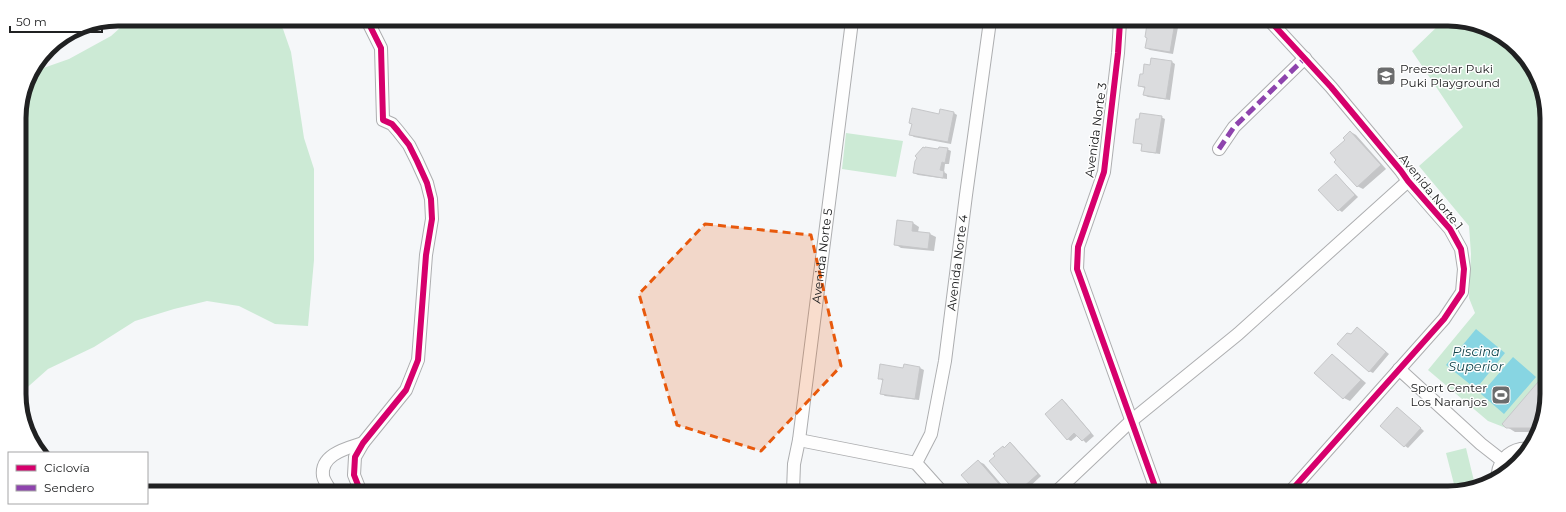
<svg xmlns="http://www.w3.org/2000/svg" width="1566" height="512" viewBox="0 0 1566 512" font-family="Montserrat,sans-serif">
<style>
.green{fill:#ccead5}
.water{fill:#87d5e2}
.shadow{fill:#0003}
.building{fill:#dbdcde;stroke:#c6c7c9}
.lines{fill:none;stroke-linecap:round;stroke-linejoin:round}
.minor-casing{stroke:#adaeb0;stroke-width:14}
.secondary-casing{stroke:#adaeb0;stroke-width:19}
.minor{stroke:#fefefe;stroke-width:12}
.secondary{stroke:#fefefe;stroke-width:17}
.quiet{stroke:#8e44ad;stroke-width:5;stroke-dasharray:10 5;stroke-linecap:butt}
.cycleway-casing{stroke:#fff;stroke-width:8}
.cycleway{stroke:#d6006c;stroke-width:6}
.marked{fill:#e8590c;fill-opacity:0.2;stroke:#e8590c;stroke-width:3;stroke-dasharray:8 5;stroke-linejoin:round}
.labels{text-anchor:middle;stroke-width:3;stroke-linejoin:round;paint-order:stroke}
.poi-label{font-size:12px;fill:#202122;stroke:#fff;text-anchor:start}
.street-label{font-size:12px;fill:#202122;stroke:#fff}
.water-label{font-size:13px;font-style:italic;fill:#11434b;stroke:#fff}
.rim{fill:none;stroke:#202122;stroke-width:5}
</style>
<rect width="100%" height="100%" fill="#f5f7f9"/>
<path class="green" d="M 130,19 L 275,19 L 283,29 L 291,52 L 304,138 L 314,169 L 314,260 L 308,326 L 275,324 L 239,306 L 207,301 L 174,309 L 135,321 L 94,347 L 48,369 L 21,393 L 19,112 L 27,80 L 32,72 L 69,59 L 111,36 Z
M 1442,22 L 1474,22 L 1522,53 L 1545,99 L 1544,420 L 1538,426 L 1530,428 L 1506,428 L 1488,421 L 1428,370 L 1475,313 L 1469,298 L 1471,254 L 1469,226 L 1419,166 L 1463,127 L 1412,51 Z
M 846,133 L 903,141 L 896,177 L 842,169 Z
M 1466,448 L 1475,485 L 1456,492 L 1446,453 Z"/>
<path class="water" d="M 1476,329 L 1505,353 L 1476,389 L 1446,365 Z
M 1513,357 L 1536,377 L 1504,414 L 1481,394 Z"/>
<path class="shadow" d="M 1150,22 L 1179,22 L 1173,54 L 1150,50 L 1146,48 L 1148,38 L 1146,37 Z
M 1172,62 L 1175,64 L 1170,100 L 1148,97 L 1144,95 L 1145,88 L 1139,86 L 1144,75 L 1150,66 Z
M 954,113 L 957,115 L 951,144 L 914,137 L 910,134 L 940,115 Z
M 1161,117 L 1165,119 L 1160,154 L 1146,152 L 1142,150 L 1143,145 L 1134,142 Z
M 1351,132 L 1356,135 L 1386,169 L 1363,189 L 1357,186 L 1346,141 Z
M 947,149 L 951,151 L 949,164 L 945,164 L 944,172 L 947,174 L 947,179 L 918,175 L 914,173 L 939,150 Z
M 1336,175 L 1358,197 L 1342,212 L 1339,210 Z
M 913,223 L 919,227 L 918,232 L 930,234 L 936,237 L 934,251 L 901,248 L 895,244 Z
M 1358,328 L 1389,354 L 1373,373 L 1369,371 L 1352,335 Z
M 1332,355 L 1338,359 L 1366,383 L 1350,401 L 1344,398 Z
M 920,368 L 924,370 L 919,400 L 885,396 L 881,393 L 883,381 L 879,378 L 904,369 Z
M 1402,375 L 1411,383 L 1408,386 L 1397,377 Z
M 1544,377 L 1544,420 L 1538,432 L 1515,432 L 1507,427 Z
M 1062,400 L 1066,403 L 1094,436 L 1086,443 L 1078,435 L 1071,441 L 1067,439 Z
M 1398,408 L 1424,431 L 1408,448 L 1405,446 Z
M 1011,443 L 1014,446 L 1041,476 L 1026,490 L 1023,488 L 1019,492 L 1016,490 L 1003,447 L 1005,448 Z
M 978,461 L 984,464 L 1008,492 L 978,492 Z"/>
<path class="building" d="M 1149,22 L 1175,22 L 1170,52 L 1145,48 L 1147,38 L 1145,37 L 1147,24 L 1149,25 Z
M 1151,58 L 1172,61 L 1166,99 L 1143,95 L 1145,87 L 1138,86 L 1140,74 L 1143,74 L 1144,64 L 1150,65 Z
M 912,108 L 939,114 L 940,109 L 954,112 L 948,142 L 909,135 L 912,124 L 909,123 Z
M 1140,113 L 1162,116 L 1156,153 L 1141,151 L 1142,144 L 1133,143 L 1136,119 L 1139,119 Z
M 1350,131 L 1381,165 L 1357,187 L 1334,162 L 1336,160 L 1330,153 L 1345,140 L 1343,138 Z
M 923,147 L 925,148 L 925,147 L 938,149 L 939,147 L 948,148 L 945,163 L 942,162 L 940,170 L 944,171 L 943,178 L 913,173 L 915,161 L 917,158 L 915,156 Z
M 1336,174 L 1355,195 L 1338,211 L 1318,190 Z
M 897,220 L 913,222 L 912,231 L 930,233 L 928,249 L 894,245 Z
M 1357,327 L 1386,352 L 1369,372 L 1337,344 L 1347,333 L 1351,334 Z
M 1332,354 L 1361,380 L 1343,399 L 1314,373 Z
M 880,364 L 903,368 L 904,364 L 920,367 L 915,399 L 880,394 L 883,379 L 878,379 Z
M 1544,375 L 1543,422 L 1538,426 L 1530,428 L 1506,428 L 1502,424 Z
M 1062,399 L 1091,433 L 1082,441 L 1074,433 L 1067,440 L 1045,414 Z
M 1397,407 L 1421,428 L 1404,447 L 1380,426 Z
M 1010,442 L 1038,474 L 1022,488 L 1020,486 L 1015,491 L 989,461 L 995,456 L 993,454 L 1003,446 L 1004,448 Z
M 978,460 L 1006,492 L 976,492 L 961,475 Z
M 903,484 L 910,492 L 896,491 Z"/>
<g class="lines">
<g class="minor-casing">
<g id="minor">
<path d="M 1120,22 L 1118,53 L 1104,172 L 1078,247 L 1077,269 L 1157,492"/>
<path d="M 1271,22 L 1331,87 L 1401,171 L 1408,181 L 1450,229 L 1461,249 L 1464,269 L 1462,292 L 1444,319 L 1290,492"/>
<path d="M 1219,149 L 1234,127 L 1305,58"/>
<path d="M 1399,369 L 1481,444 L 1504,462"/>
<path d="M 799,440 L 916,463"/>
<path d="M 330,490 C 328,486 324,481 323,476 C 320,454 348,448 363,443"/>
<path d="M 360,490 L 354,475 L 355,457 L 363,443 L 406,390 L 418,360 L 426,255 L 432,219 L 431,199 L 427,183 L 417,161 L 409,145 L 398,131 L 392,124 L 383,120 L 381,48 L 367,20"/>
<path id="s1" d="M 793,491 L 794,464 L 799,440 L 852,21"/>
<path id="s2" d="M 942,492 L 916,463 L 931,434 L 945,361 L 966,195 L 990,21"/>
<path d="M 1056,492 L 1131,421 L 1238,334 L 1408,181"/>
</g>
</g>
<g class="secondary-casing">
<path id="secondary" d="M 1500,475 C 1502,460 1513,450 1529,451"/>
</g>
<use href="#minor" class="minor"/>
<use href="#secondary" class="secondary"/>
<path class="quiet" d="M 1219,149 L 1234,127 L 1305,58 L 1304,57"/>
<g class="cycleway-casing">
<path id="cycleway" d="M 1120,22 L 1118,53 L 1104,172 L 1078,247 L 1077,269 L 1157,492
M 1271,22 L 1331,87 L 1401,171 L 1408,181 L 1450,229 L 1461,249 L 1464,269 L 1462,292 L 1444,319 L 1290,492
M 360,490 L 354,475 L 355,457 L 363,443 L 406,390 L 418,360 L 426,255 L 432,219 L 431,199 L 427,183 L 417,161 L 409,145 L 398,131 L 392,124 L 383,120 L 381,48 L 367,20"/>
</g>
<use href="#cycleway" class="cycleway"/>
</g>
<path class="marked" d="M 705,224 L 811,235 L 841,366 L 761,451 L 677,425 L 639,294 Z"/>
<defs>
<g id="school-square" transform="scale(1)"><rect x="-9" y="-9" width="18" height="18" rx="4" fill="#6b6c6d" stroke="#fff"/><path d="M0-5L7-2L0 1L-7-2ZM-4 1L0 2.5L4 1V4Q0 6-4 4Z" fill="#fff"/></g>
<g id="stadium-square" transform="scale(1)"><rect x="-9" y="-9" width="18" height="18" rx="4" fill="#6b6c6d" stroke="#fff"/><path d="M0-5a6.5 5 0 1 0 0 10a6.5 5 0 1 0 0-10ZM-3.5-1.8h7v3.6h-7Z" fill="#fff"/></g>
</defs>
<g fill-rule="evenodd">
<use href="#school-square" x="1386" y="76"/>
<use href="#stadium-square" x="1501" y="395"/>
</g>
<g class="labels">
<g class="poi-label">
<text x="1400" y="73">Preescolar Puki<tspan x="1400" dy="14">Puki Playground</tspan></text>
<text x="1487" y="392" text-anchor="end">Sport Center<tspan x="1487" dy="14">Los Naranjos</tspan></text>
</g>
<g class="street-label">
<text transform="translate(1096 130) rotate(-82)" y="4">Avenida Norte 3</text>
<text transform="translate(1431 192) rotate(51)" y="4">Avenida Norte 1</text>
<text dy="4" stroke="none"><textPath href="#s1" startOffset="237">Avenida Norte 5</textPath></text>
<text dy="4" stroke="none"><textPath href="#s2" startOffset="245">Avenida Norte 4</textPath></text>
</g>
<g class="water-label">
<text x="1476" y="356">Piscina<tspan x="1476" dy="15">Superior</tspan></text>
</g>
</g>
<path d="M0 0H1566V512H0ZM118 26H1448A92 92 0 0 1 1540 118V394A92 92 0 0 1 1448 486H118A92 92 0 0 1 26 394V118A92 92 0 0 1 118 26Z" fill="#fff" fill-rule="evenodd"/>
<path class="rim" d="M118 26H1448A92 92 0 0 1 1540 118V394A92 92 0 0 1 1448 486H118A92 92 0 0 1 26 394V118A92 92 0 0 1 118 26Z"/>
<rect x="8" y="452" width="140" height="52" fill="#ffffff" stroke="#a6a6a7"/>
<rect x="16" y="465" width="20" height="6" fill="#d6006c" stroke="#a6a6a7"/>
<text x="44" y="472" font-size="12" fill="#202122">Ciclovía</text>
<rect x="16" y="485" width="20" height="6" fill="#8e44ad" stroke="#a6a6a7"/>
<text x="44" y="492" font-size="12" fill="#202122">Sendero</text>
<path d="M10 26v6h92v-6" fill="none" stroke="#202122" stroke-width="2"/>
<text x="16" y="26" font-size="12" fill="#202122" stroke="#ffffff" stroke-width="3" paint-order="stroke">50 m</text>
</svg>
